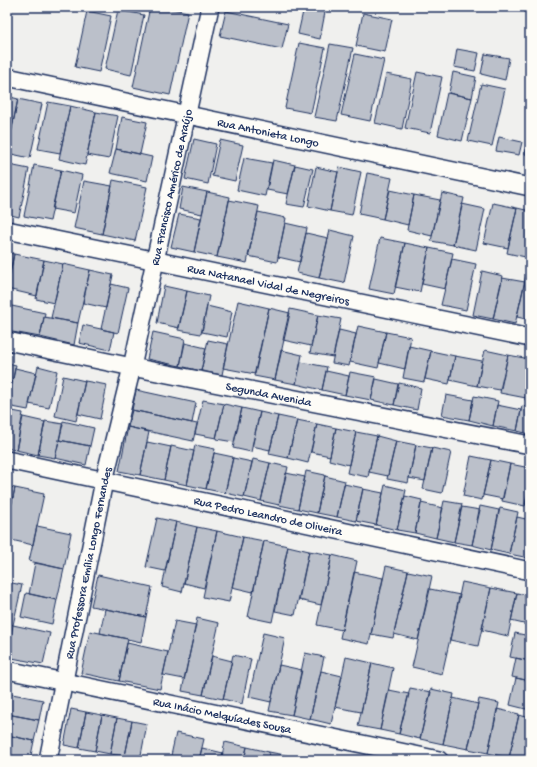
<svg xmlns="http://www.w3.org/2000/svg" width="537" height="767" viewBox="0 0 537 767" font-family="'Gochi Hand',sans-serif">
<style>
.building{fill:#bbc0ca;stroke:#1b2f5e}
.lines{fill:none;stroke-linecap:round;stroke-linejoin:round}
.street-casing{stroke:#1b2f5e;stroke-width:20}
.street{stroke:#fdfcf7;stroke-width:17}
.labels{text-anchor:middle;stroke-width:3.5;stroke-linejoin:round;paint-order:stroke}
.street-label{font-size:12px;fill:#1b2f5e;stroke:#fdfcf7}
</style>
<rect width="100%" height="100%" fill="#f0f0ee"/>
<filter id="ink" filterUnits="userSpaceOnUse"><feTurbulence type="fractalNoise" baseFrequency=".025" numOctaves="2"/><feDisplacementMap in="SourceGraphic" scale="8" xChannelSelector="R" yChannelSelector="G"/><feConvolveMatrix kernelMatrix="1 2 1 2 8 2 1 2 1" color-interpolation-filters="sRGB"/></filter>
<g filter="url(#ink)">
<path class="building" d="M 150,7 L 162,7 L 188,12 L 170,95 L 133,87 Z
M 304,7 L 326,7 L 320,39 L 298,34 Z
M 118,10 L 144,15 L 131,75 L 105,69 Z
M 87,11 L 111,16 L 99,72 L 75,67 Z
M 226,11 L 288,24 L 282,49 L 220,36 Z
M 363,13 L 392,19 L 385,52 L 356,46 Z
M 299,43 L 325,48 L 311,113 L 285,108 Z
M 330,44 L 353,48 L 337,121 L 314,117 Z
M 457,49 L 479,53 L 475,71 L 454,67 Z
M 355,54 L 384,60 L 370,121 L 341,115 Z
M 485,54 L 509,58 L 505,80 L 481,74 Z
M 417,72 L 442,77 L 430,133 L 405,128 Z
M 453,72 L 476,77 L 472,98 L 449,93 Z
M 386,74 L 412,79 L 402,129 L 375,123 Z
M 481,84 L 505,89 L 492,146 L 468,141 Z
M 447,93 L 472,98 L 462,141 L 438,135 Z
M 7,96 L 18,99 L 7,151 Z
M 18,99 L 42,104 L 30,158 L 7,153 Z
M 48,102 L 70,106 L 60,153 L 38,149 Z
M 70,106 L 96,112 L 85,165 L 59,159 Z
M 96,112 L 118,116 L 109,159 L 87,155 Z
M 122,117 L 147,122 L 140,154 L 116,149 Z
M 530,130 L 530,155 L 525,154 Z
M 499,137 L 522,142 L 519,155 L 496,151 Z
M 194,139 L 216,144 L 208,184 L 185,179 Z
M 220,140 L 243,145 L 235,181 L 212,176 Z
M 116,149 L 152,157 L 147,181 L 110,173 Z
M 244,158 L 272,163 L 265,196 L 237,190 Z
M 273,160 L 295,165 L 288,194 L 267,190 Z
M 9,165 L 29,169 L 19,217 L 7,214 L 7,177 Z
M 34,165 L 61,170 L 50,221 L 24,216 Z
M 295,165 L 313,169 L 304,207 L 286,204 Z
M 316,167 L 338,172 L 330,211 L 308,206 Z
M 339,167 L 361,172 L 352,215 L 330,211 Z
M 61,170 L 82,175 L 74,213 L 52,209 Z
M 367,173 L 392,178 L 383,219 L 359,214 Z
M 113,180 L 147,187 L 135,241 L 102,234 Z
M 84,181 L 112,186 L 102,234 L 74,228 Z
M 183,187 L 207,192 L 202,214 L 179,209 Z
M 390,190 L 414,195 L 408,225 L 383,219 Z
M 207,192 L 230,197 L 217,257 L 194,252 Z
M 442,193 L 464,198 L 453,245 L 431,241 Z
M 414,195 L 440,200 L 432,236 L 407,230 Z
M 229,200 L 259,206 L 247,263 L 217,257 Z
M 493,203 L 517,208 L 508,248 L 484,243 Z
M 462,204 L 485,209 L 476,250 L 453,245 Z
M 517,208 L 530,211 L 530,258 L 507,253 Z
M 258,212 L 286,218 L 277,262 L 248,256 Z
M 179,214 L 201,218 L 194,252 L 171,247 Z
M 285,223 L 307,228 L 300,262 L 278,257 Z
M 330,230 L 354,236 L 344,283 L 319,278 Z
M 306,233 L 328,238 L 319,278 L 297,273 Z
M 380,238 L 405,243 L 394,294 L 369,289 Z
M 405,243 L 429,248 L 420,292 L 395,287 Z
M 429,248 L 453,253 L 445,289 L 422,284 Z
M 7,252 L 14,254 L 7,286 Z
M 14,254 L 44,260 L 37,296 L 7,289 Z
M 452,259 L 476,264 L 466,310 L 441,305 Z
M 44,260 L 63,264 L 54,303 L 36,299 Z
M 529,261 L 530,261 L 530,320 L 517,317 Z
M 63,264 L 90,270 L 78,323 L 51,318 Z
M 90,270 L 113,275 L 106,308 L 83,303 Z
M 482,271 L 503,276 L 493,319 L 473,315 Z
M 502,278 L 525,282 L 515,324 L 493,319 Z
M 111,284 L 128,288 L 118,333 L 101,329 Z
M 164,286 L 187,291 L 179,328 L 157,323 Z
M 187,291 L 209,296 L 201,334 L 178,330 Z
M 238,301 L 269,308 L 255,374 L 223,368 Z
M 7,305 L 45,313 L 40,337 L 7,331 Z
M 207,306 L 232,312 L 227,337 L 202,332 Z
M 269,308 L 290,313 L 275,380 L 254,376 Z
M 290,309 L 318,315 L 311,346 L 283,340 Z
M 318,315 L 341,319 L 333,357 L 310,353 Z
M 44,317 L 78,323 L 74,345 L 40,337 Z
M 83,325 L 114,332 L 110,350 L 79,343 Z
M 358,326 L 386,332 L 378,368 L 350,362 Z
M 339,330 L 356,334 L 349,366 L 332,363 Z
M 153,332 L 185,339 L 180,366 L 147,359 Z
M 386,332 L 411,337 L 405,369 L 379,363 Z
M 208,340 L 228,344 L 222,375 L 201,371 Z
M 185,343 L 206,348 L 201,371 L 180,366 Z
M 409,346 L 431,351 L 424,382 L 403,378 Z
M 281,350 L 302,355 L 296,384 L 275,380 Z
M 485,350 L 508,355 L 500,390 L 477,386 Z
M 431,351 L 455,356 L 449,384 L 425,379 Z
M 508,355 L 530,359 L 530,378 L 526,398 L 500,393 Z
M 455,356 L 482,361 L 477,386 L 450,380 Z
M 301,362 L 327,367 L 322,390 L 296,384 Z
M 7,363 L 16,365 L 10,393 L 7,392 Z
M 38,366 L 57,371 L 49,408 L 29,404 Z
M 15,368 L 36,373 L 28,410 L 7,406 Z
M 326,371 L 349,376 L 345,395 L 322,390 Z
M 350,372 L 376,377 L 371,400 L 345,395 Z
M 63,376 L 85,381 L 76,421 L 55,416 Z
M 530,378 L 530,401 L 525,400 Z
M 376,379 L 398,384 L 394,405 L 371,400 Z
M 85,381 L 107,385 L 100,419 L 78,414 Z
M 399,383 L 421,388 L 417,410 L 394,405 Z
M 136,390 L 196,403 L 192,423 L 132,410 Z
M 446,395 L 473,400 L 469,420 L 442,415 Z
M 474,396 L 498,401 L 493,426 L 469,420 Z
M 203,400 L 224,404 L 216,438 L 195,434 Z
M 224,404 L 242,408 L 234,442 L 216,439 Z
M 497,405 L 521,410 L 517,431 L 493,426 Z
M 522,406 L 530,408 L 530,434 L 517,431 Z
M 242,408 L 260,412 L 251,452 L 233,448 Z
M 7,410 L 23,413 L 16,450 L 7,448 Z
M 132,410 L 197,424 L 193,441 L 128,427 Z
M 260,412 L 278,416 L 270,450 L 252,446 Z
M 278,416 L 297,420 L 288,458 L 269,454 Z
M 23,417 L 45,422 L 38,455 L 16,450 Z
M 297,420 L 317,424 L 308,463 L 288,458 Z
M 45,421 L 63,424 L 55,458 L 38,455 Z
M 63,421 L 94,428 L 90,446 L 59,440 Z
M 317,424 L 336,428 L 330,456 L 311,452 Z
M 128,427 L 149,432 L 140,475 L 119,471 Z
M 336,428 L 356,432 L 349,465 L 329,460 Z
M 356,432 L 377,436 L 368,477 L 347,473 Z
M 377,436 L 396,441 L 388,476 L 369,472 Z
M 59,440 L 90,446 L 86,465 L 55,458 Z
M 396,441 L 416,445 L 408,483 L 387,479 Z
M 147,442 L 171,447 L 164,480 L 140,475 Z
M 195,445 L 215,449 L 206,489 L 187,485 Z
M 416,445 L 432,448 L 425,481 L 409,478 Z
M 171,446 L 194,451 L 187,485 L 164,480 Z
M 432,448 L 451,452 L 442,493 L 423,489 Z
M 214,453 L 233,457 L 225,493 L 206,489 Z
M 471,456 L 491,460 L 482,500 L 463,496 Z
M 233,458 L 252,462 L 244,497 L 225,493 Z
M 253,459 L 270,463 L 261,501 L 244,497 Z
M 491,460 L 510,464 L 503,499 L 483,495 Z
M 270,463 L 288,467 L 279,505 L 261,501 Z
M 510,464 L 530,468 L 530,484 L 525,506 L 502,501 Z
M 306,471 L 325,475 L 317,513 L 298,509 Z
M 286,473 L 305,477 L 298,509 L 279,505 Z
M 325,476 L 345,481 L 337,517 L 317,513 Z
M 344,484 L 363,488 L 356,521 L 337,517 Z
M 530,484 L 530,505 L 525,504 Z
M 385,485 L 406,490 L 397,530 L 376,525 Z
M 7,486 L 15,488 L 7,525 Z
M 15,488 L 44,494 L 33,545 L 7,539 L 7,525 Z
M 363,489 L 383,493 L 376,525 L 356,521 Z
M 405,496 L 422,500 L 415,533 L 397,530 Z
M 444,501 L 462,504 L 454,542 L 436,538 Z
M 421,503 L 443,508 L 436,538 L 415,533 Z
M 480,506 L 499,510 L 491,550 L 472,545 Z
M 462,507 L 480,510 L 472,545 L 454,542 Z
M 500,508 L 518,512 L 509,554 L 491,550 Z
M 517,517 L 530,520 L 529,558 L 509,554 Z
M 157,518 L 176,522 L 165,571 L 146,567 Z
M 176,522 L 197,527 L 182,592 L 162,587 Z
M 37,526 L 71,533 L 64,569 L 29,561 Z
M 197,527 L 217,531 L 204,588 L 184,583 Z
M 217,531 L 243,537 L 229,602 L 203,597 Z
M 243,537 L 264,541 L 253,592 L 232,587 Z
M 264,541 L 288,546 L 272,622 L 248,617 Z
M 288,546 L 309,551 L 295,615 L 275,611 Z
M 309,551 L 332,555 L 321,605 L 299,600 Z
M 332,555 L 357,561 L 342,630 L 317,625 Z
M 35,563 L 64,569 L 57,600 L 29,594 Z
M 386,566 L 408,571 L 393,638 L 371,634 Z
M 408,571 L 432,576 L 418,640 L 394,634 Z
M 354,572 L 383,578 L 369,644 L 340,638 Z
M 98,575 L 152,587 L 146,617 L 91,606 Z
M 7,582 L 22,585 L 13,625 L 7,623 Z
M 462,582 L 491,588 L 478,646 L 450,640 Z
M 491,588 L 517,593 L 508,636 L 482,630 Z
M 430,589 L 460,595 L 442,674 L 412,667 Z
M 26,593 L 57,600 L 52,624 L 21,617 Z
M 517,593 L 530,596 L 530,617 L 528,625 L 511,621 Z
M 105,609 L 146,617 L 141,642 L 100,633 Z
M 530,617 L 530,636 L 526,635 Z
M 197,618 L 219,623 L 203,695 L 182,691 Z
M 175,621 L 196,625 L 184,679 L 163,675 Z
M 13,625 L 50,633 L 43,664 L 7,657 Z
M 90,631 L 128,639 L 119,681 L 81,673 Z
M 263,633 L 285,638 L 271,702 L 249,697 Z
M 515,633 L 530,636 L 530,661 L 510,657 Z
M 127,643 L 168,652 L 160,689 L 119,681 Z
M 305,653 L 324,657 L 310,719 L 292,715 Z
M 233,655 L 251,659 L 242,704 L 223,699 Z
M 212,656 L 232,661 L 223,699 L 203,695 Z
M 346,657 L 372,663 L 361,712 L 335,707 Z
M 516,658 L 530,661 L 530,681 L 512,677 Z
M 372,663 L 393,668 L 380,730 L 358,726 Z
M 279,665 L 302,670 L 292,715 L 269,711 Z
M 321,671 L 342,676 L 331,724 L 310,719 Z
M 516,678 L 530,681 L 530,710 L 510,705 Z
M 410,688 L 431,692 L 420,739 L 399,734 Z
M 431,689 L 454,694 L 443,744 L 420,739 Z
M 389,690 L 409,694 L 399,734 L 380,730 Z
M 7,693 L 43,700 L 39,720 L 7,714 Z
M 453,698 L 478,704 L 468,749 L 443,744 Z
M 479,699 L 499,703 L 488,753 L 468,749 Z
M 71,709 L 86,712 L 79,748 L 64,745 Z
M 497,709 L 519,714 L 509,758 L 488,753 Z
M 86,712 L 102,715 L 95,751 L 79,748 Z
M 7,714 L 39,720 L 34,741 L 7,735 Z
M 102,715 L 117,718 L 110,754 L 95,751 Z
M 519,715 L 530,718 L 530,760 L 520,760 L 509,758 Z
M 117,718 L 132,721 L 125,756 L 110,754 Z
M 132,721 L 147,724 L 140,760 L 125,756 Z
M 176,733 L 204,739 L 199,760 L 170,760 Z
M 7,735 L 34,741 L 30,760 L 19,760 L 7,757 Z
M 225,742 L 247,747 L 244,760 L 221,760 Z
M 247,747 L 269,752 L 268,760 L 244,760 Z
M 202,748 L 223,753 L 221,760 L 199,760 Z
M 269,752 L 290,756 L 289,760 L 268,760 Z
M 290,756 L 308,760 L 289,760 Z
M 61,757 L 75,760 L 61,760 Z"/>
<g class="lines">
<g class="street-casing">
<g id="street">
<path id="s1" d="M 7,77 L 530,187"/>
<path id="s2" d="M 7,230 L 530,338"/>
<path id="s3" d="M 7,341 L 132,367 L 530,445"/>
<path id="s4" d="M 7,460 L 530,571"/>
<path id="s5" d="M 7,670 L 439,760"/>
<path id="s6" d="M 48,760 L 104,481 L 132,367 L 210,7"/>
</g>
</g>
<use href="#street" class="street"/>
</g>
</g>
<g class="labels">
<g class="street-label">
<text dy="4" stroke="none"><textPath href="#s1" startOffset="267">Rua Antonieta Longo</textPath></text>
<text dy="4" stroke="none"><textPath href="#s6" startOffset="586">Rua Francisco Américo de Araújo</textPath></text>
<text dy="4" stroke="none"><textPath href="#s2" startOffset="267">Rua Natanael Vidal de Negreiros</textPath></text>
<text dy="4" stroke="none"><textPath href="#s3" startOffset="267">Segunda Avenida</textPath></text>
<text dy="4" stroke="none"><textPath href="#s4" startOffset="267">Rua Pedro Leandro de Oliveira</textPath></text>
<text dy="4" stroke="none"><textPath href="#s6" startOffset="201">Rua Professora Emília Longo Fernandes</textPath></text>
<text dy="4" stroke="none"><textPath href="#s5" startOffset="220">Rua Inácio Melquíades Sousa</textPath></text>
</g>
</g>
<rect width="537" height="767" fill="none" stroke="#fdfcf7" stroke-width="24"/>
<rect x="12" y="12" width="513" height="743" fill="none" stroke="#1b2f5e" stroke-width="1.5" filter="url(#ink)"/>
</svg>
